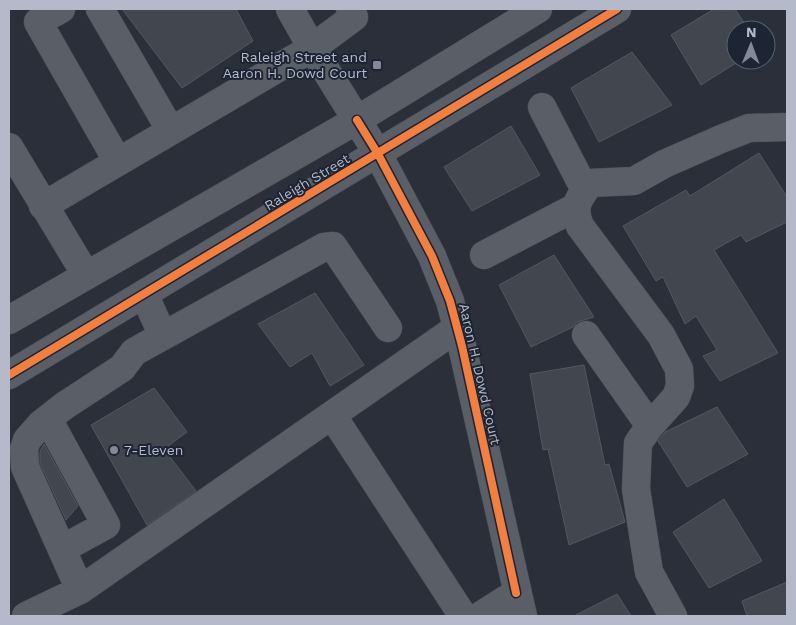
<svg xmlns="http://www.w3.org/2000/svg" width="796" height="625" viewBox="0 0 796 625" font-family="'Work Sans',sans-serif">
<style>
.building{fill:#42464e;stroke:#525761}
.lines{fill:none;stroke-linecap:round;stroke-linejoin:round}
.minor-casing{stroke:#464a52;stroke-width:29}
.minor{stroke:#5a5e67;stroke-width:28}
.cycleway-casing{stroke:#1d2434;stroke-width:11}
.cycleway{stroke:#f27e40;stroke-width:8}
.poi-dot{fill:#848997;stroke:#1d2434;stroke-width:2}
.labels{text-anchor:middle;stroke-width:4;stroke-linejoin:round;paint-order:stroke}
.poi-label{font-size:14px;fill:#b4bac9;stroke:#1d2434;text-anchor:end}
.street-label{font-size:14px;fill:#b4bac9;stroke:#1d2434}
</style>
<rect width="100%" height="100%" fill="#2a2f39"/>
<path class="building" d="M 122,9 L 236,9 L 253,41 L 182,88 Z
M 714,9 L 735,9 L 749,30 L 736,30 L 736,63 L 701,85 L 671,35 Z
M 632,52 L 672,105 L 599,142 L 571,88 Z
M 511,126 L 540,175 L 472,211 L 444,167 Z
M 759,153 L 787,197 L 787,222 L 746,242 L 741,235 L 714,250 L 778,353 L 720,381 L 703,356 L 717,350 L 696,316 L 685,324 L 663,277 L 656,281 L 623,226 L 686,190 L 690,196 Z
M 554,255 L 594,317 L 577,322 L 573,327 L 531,347 L 499,285 Z
M 315,293 L 364,365 L 330,386 L 312,353 L 290,367 L 258,324 Z
M 584,365 L 605,465 L 609,464 L 625,522 L 569,545 L 548,449 L 543,450 L 530,374 Z
M 154,388 L 187,432 L 164,449 L 196,491 L 147,525 L 91,425 Z
M 717,407 L 748,454 L 687,487 L 658,441 L 665,432 Z
M 44,444 L 78,506 L 66,520 L 40,463 L 40,451 Z
M 724,499 L 762,561 L 709,588 L 673,532 Z
M 787,582 L 787,616 L 747,616 L 742,601 Z
M 617,594 L 631,616 L 574,616 Z"/>
<g class="lines">
<g class="minor-casing">
<path id="minor" d="M 61,9 L 38,22 L 118,162
M 100,9 L 171,131
M 290,9 L 312,48 L 354,17 L 350,9
M 542,107 L 585,190
M 9,147 L 86,275
M 43,206 L 312,48 L 378,154 L 432,256 L 450,301 L 462,346 L 523,616
M 484,255 L 576,207
M 9,320 L 357,120 L 538,9
M 586,335 L 650,426
M 163,336 L 324,247 L 333,246 L 388,328
M 9,375 L 617,9
M 332,415 L 463,616
M 48,419 L 106,525 L 62,549
M 80,590 L 25,467 L 24,449 L 27,440 L 41,424 L 64,406 L 122,368 L 134,352 L 163,336 L 144,294
M 26,616 L 80,590 L 457,328
M 480,616 L 516,593
M 673,616 L 649,572 L 636,489 L 638,443 L 650,426 L 676,397 L 680,386 L 679,369 L 661,335 L 580,226 C 572,205 578,200 590,183 L 634,181 L 664,164 L 721,139 L 749,128 L 787,127"/>
</g>
<use href="#minor" class="minor"/>
<g class="cycleway-casing">
<path id="cycleway" d="M 357,120 L 378,154 L 432,256 L 450,301 L 462,346 L 516,593
M 9,375 L 617,9"/>
</g>
<use href="#cycleway" class="cycleway"/>
</g>
<g class="poi-dot">
<rect x="372" y="60" width="10" height="10" rx="2.5"/>
<circle cx="114" cy="450" r="5"/>
</g>
<g class="labels">
<g class="poi-label">
<text x="367" y="62">Raleigh Street and<tspan x="367" dy="16">Aaron H. Dowd Court</tspan></text>
<text x="124" y="455" text-anchor="start">7-Eleven</text>
</g>
<g class="street-label">
<text transform="translate(307 182) rotate(-31)" y="5">Raleigh Street</text>
<text transform="translate(480 374) rotate(77)" y="5">Aaron H. Dowd Court</text>
</g>
</g>
<rect width="796" height="625" fill="none" stroke="#b4bac9" stroke-width="20"/>
<g transform="translate(751 45) rotate(1)"><circle r="24" fill="#1d2434" stroke="#596070"/>
<path d="M0-4L9 19L0 12L-9 19Z" fill="#848997"/>
<text y="-8" font-size="14" font-weight="bold" text-anchor="middle" fill="#b4bac9">N</text>
</g>
</svg>
